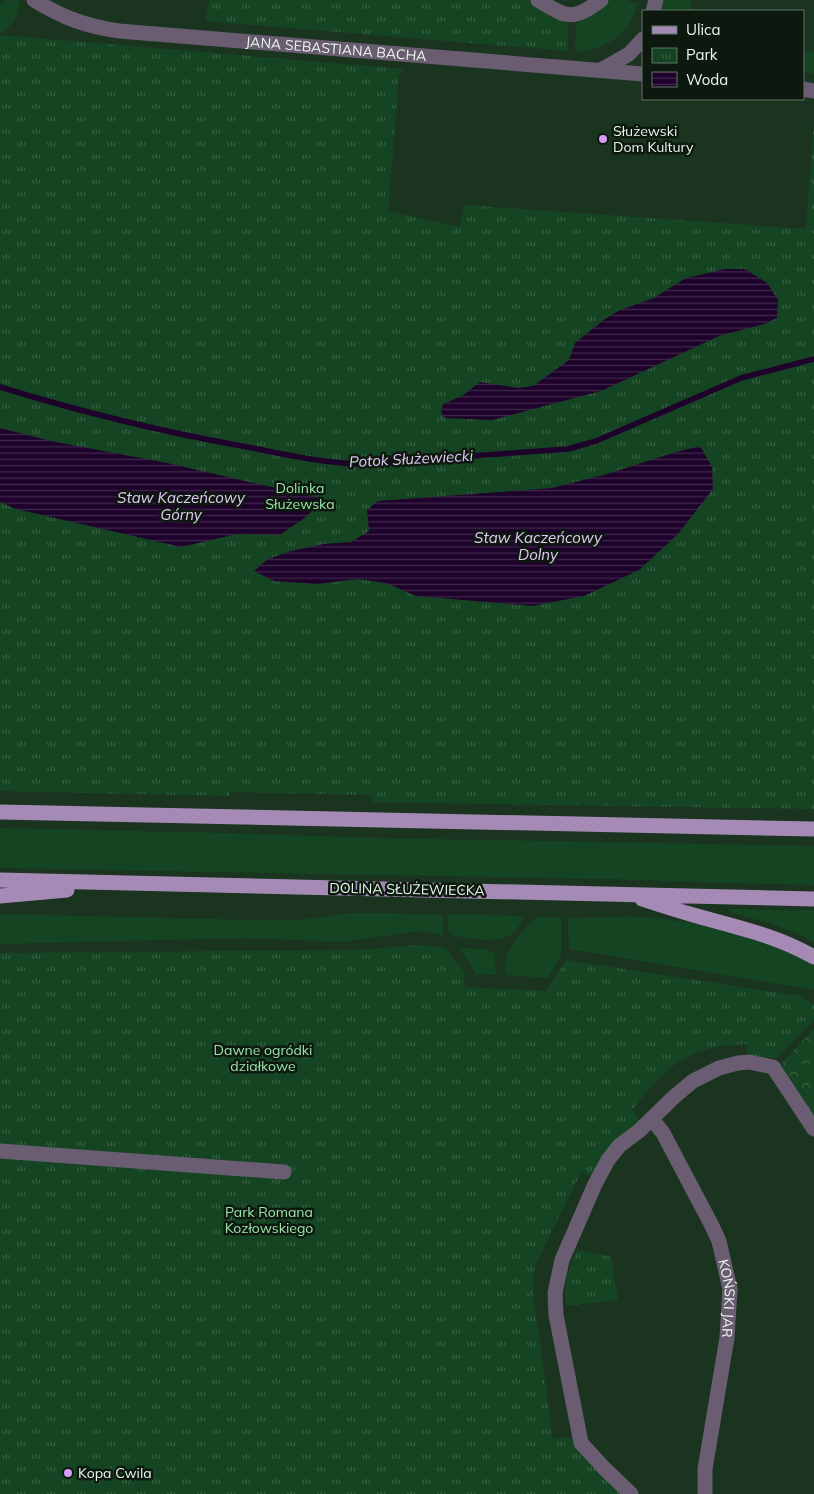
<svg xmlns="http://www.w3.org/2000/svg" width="814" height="1494" viewBox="0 0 814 1494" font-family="Mulish,sans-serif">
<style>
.grass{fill:#154422}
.forest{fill:url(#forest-crowns)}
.park{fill:url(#park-tufts)}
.water{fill:url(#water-rules)}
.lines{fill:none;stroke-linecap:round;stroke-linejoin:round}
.stream{stroke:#1e022b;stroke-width:5.5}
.minor{stroke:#6a5d72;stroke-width:15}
.major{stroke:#a68ab6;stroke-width:15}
.poi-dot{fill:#d79bf9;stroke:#0d190f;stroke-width:2}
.labels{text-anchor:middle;stroke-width:5;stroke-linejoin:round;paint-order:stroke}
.street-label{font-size:14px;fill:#e8f8eb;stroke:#0d190f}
.poi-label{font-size:14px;fill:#e8f8eb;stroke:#0d190f;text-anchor:start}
.park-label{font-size:14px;fill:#99e4a7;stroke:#0d190f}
.water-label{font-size:15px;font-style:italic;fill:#e4c8f5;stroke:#0d190f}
</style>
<defs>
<pattern id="forest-crowns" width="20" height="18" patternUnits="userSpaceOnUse" patternTransform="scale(1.25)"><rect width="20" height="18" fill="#154422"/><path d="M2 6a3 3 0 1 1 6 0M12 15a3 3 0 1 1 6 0" fill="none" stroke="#376042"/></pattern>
<pattern id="park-tufts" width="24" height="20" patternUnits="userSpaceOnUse" patternTransform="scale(1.25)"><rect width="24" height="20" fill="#154422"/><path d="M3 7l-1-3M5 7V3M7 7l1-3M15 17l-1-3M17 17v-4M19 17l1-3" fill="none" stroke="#376042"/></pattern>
<pattern id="water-rules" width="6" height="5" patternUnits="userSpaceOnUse" patternTransform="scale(1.25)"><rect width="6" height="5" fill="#1e022b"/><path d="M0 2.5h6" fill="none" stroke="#3f284a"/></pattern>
</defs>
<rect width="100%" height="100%" fill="#1a3420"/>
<path class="grass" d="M 6,0 L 19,1 C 20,14 11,28 0,34 L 0,4 Z
M 609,0 L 626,0 L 638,4 C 635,12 632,20 628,26 C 618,42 593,51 575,52 L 576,23 L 589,17 Z
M 664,0 L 691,0 L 692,11 L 661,11 Z
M 814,51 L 814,74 L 803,71 L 803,53 Z
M 0,828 L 225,833 L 380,838 L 814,846 L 814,885 L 655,881 L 654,880 L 0,868 Z
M 729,909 L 814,910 L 814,943 L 801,935 L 770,923 L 729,912 Z
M 351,913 L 378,913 L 443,915 L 443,935 L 418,931 L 344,942 L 246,938 L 0,944 L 0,914 L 252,920 L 301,920 Z
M 448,914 L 524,916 C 521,922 518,929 513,933 C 498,945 471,938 454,936 L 448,929 Z
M 536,917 L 561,918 L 561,956 L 548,978 L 505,975 C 505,970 505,964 506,959 C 508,944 526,928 536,917 Z
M 568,918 C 596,918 625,915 653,918 C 708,924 767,935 814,965 L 814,990 L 569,949 Z
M 459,947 L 488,950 L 495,954 L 496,975 L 476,974 Z"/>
<path class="forest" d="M 814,1029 L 814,1115 L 781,1064 Z"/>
<path class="park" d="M 209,0 L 528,0 L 568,24 L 568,51 L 205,21 Z
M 0,35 L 404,69 L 399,75 L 388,211 L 459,227 L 465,205 L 806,229 L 814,122 L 814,809 L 372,802 L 372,795 L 229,792 L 230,796 L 0,791 Z
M 419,945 L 445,948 L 465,973 L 464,987 L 546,991 L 566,960 L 800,996 L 814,1005 L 814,1020 L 776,1058 L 748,1055 L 747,1044 C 733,1045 718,1045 705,1050 C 671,1060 653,1084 632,1110 L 640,1121 L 593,1177 L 581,1172 L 536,1264 L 533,1276 L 534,1299 L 553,1439 L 571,1437 L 588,1463 L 622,1494 L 0,1494 L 0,953 L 357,950 Z
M 577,1250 L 611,1257 L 618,1300 L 566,1306 C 563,1282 568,1272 577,1250 Z"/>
<path class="water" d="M 725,269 L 745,269 L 767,283 L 778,300 L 777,318 L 764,324 L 719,336 L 601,391 L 492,420 L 445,418 L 441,412 L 443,404 L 462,396 L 480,382 L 518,388 L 533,386 L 569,360 L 575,343 L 605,319 L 620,310 L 654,298 L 686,278 Z
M 0,428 L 51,441 L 167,463 L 324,499 L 306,517 L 280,535 L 237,534 L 181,547 L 16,509 L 0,502 Z
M 700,446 L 712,467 L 713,489 L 678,534 L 639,570 L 584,596 L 532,606 L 416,596 L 386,583 L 358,579 L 317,584 L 274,581 L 254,571 L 268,559 L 291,551 L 324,544 L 351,542 L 369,531 L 367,510 L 378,501 L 552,488 L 607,474 L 676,452 Z"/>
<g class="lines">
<path class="stream" d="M 0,387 C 81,412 163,432 247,447 C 284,454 321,463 359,464 L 568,449 L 596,441 L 741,378 L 814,359"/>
<g class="minor">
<path id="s1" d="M 34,0 C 64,18 85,26 119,31 L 643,74"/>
<path d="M 538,0 C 567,17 572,22 601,0"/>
<path d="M 653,11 L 656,0"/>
<path d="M 601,70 L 629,54 L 643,39"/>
<path d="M 803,89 L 814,91"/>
<path id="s2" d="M 652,1119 L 663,1133 L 711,1224 L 719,1241 L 730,1289 L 727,1338 L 705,1469 L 705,1494"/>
<path d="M 0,1151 L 284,1172"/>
<path d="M 631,1494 L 604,1468 L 581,1443 L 556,1315 L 555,1293 L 562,1260 L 595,1184 L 608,1160 L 619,1146 L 640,1130 L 675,1096 L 693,1081 L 719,1068 L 738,1063 L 749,1062 L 773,1067 L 814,1129"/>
</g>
<path class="major" d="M 0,812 L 814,829
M 0,880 L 814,899
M 0,896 L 67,890
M 642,899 C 660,905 679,911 697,916 C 739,928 775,935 814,957"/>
</g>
<g class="poi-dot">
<circle cx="603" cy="139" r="5"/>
<circle cx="68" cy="1473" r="5"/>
</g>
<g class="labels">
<g class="street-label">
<text dy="5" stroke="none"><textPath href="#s1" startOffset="309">JANA SEBASTIANA BACHA</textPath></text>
<text transform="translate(407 889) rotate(1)" y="5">DOLINA SŁUŻEWIECKA</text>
<text dy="5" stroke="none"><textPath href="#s2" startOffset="198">KOŃSKI JAR</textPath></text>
</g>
<g class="poi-label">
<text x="613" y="136">Służewski<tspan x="613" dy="16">Dom Kultury</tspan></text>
<text x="78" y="1478">Kopa Cwila</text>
</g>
<g class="park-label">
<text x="300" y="493">Dolinka<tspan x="300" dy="16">Służewska</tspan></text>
<text x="263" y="1055">Dawne ogródki<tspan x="263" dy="16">działkowe</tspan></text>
<text x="269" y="1217">Park Romana<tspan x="269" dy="16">Kozłowskiego</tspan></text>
</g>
<g class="water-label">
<text transform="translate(411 459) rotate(-3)" y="5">Potok Służewiecki</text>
<text x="181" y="503">Staw Kaczeńcowy<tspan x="181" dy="17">Górny</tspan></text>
<text x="538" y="543">Staw Kaczeńcowy<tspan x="538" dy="17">Dolny</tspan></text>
</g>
</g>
<rect x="642" y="10" width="162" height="90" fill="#0d190f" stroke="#657267"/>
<rect x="652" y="26" width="25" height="8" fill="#a68ab6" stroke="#657267"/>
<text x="686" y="35" font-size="15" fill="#e8f8eb">Ulica</text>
<rect x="652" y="48" width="25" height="15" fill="url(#park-tufts)" stroke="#657267"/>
<text x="686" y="60" font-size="15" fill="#e8f8eb">Park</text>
<rect x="652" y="72" width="25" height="15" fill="url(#water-rules)" stroke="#657267"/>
<text x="686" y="85" font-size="15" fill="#e8f8eb">Woda</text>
</svg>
